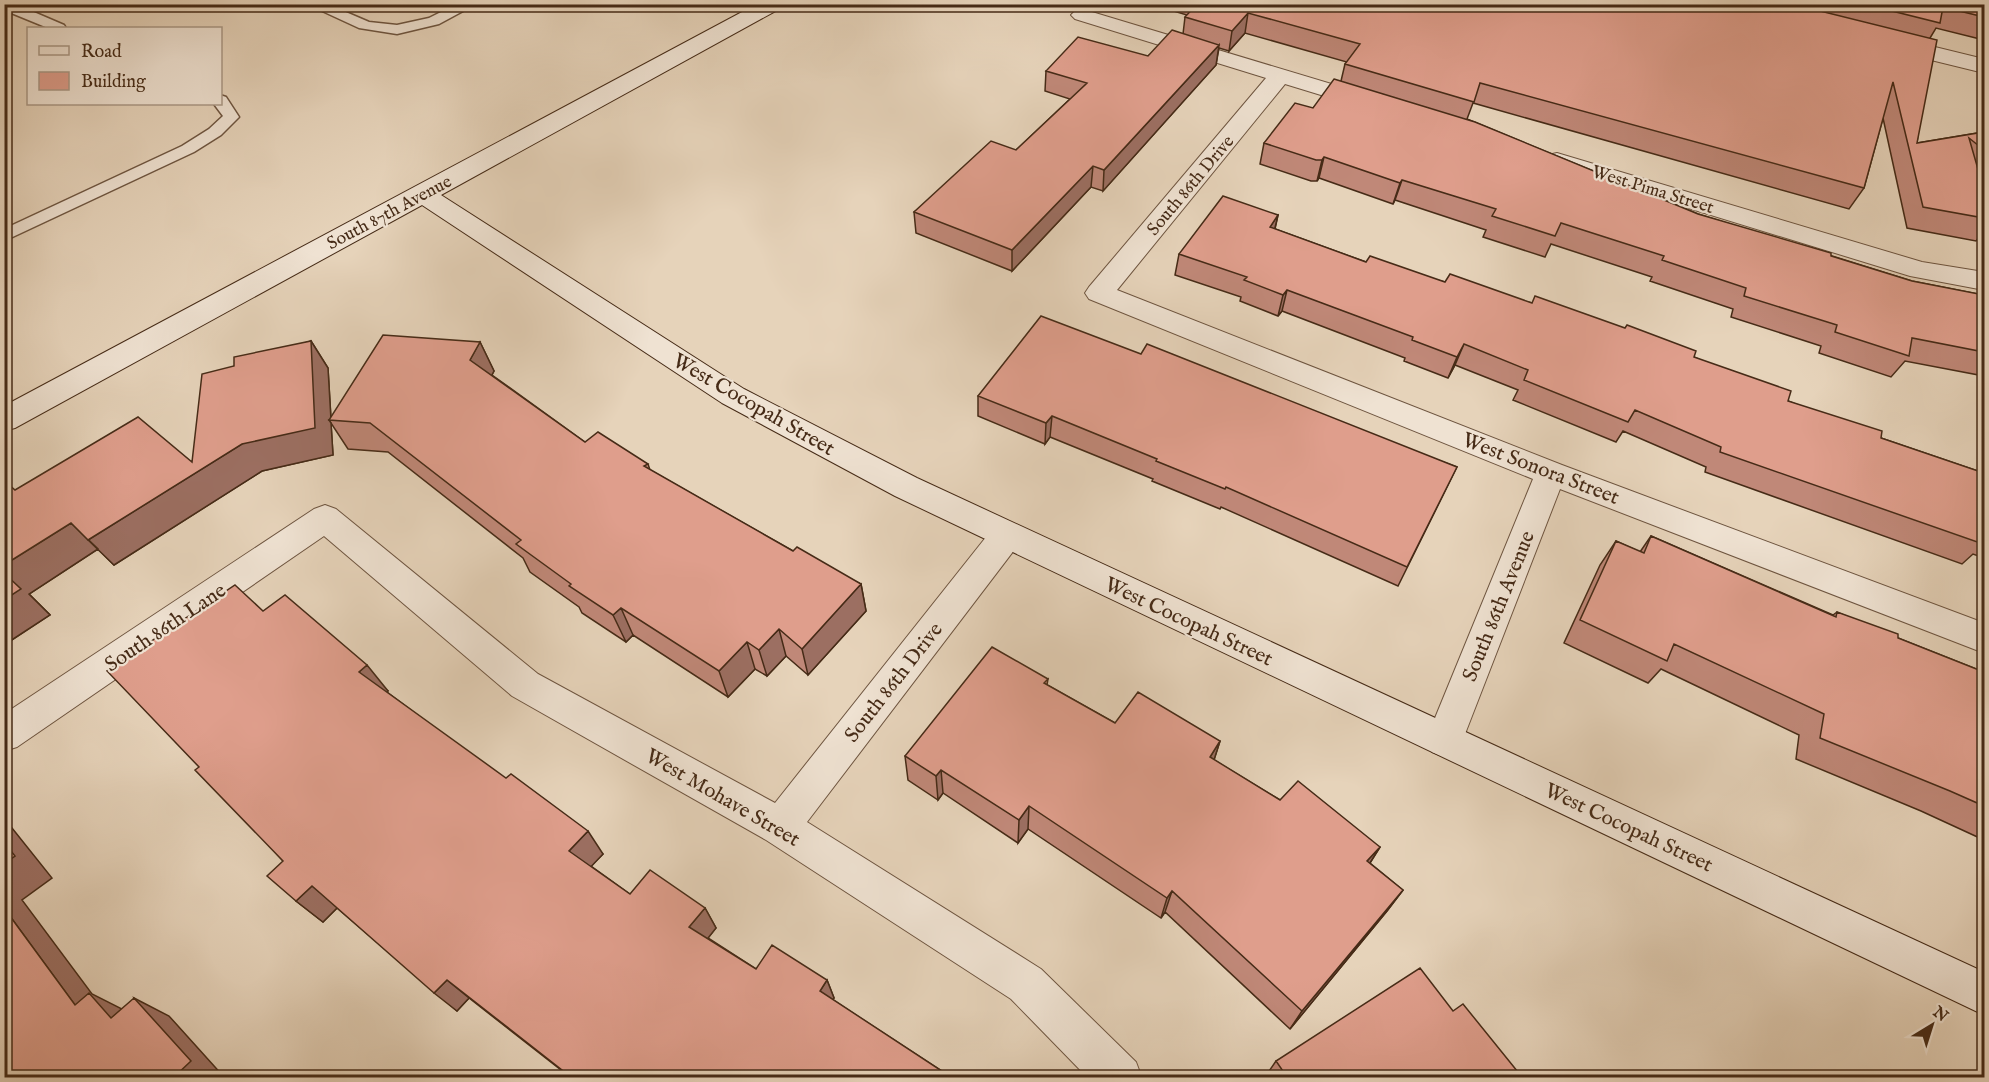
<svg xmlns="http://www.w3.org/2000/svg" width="1989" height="1082" viewBox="0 0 1989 1082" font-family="'IM FELL English',serif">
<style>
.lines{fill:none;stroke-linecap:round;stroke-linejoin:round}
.lane-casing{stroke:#6e5540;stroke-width:3}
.street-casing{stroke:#6e5540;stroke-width:2}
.secondary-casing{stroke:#462b17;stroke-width:2}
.lane{fill:#efe2d2;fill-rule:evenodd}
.street{fill:#efe2d2;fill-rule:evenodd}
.secondary{fill:#efe2d2;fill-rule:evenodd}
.wall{fill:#c08878;stroke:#462b17;stroke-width:1.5}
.shaded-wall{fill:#9c6f62;stroke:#462b17;stroke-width:1.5}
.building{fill:#df9e8c;stroke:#462b17;stroke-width:1.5}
.labels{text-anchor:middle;stroke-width:4.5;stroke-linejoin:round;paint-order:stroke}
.far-street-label{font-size:18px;fill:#462b17;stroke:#efe2d2}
.street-label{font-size:21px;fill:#462b17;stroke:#efe2d2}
</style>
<rect width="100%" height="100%" fill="#e6d3ba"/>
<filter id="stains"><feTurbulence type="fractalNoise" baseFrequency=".00333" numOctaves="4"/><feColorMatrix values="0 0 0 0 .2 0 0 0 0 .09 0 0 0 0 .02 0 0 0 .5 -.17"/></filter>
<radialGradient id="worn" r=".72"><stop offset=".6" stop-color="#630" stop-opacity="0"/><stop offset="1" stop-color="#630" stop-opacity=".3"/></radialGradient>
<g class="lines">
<g class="lane-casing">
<path id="lane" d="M 4,4 L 15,4 L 64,25 L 66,28 L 48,28 L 4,10 Z
M 307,4 L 327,4 L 369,22 L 397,25 L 429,18 L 457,4 L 476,4 L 439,24 L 397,34 L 359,28 Z
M 220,95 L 226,97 L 239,117 L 221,135 L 194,152 L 4,241 L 4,229 L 182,146 L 209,129 L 223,116 L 214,104 L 220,104 Z"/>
</g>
<g class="street-casing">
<path id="street" d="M 1082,9 L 1378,98 L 1382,103 L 1378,108 L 1370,110 L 1285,84 L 1117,290 L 1562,465 L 1984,623 L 1984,653 L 1560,489 L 1458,752 L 1445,757 L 1432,752 L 1426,740 L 1533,479 L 1089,299 L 1085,293 L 1089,287 L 1266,78 L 1075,19 L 1071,15 L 1075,11 Z
M 1890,36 L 1984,59 L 1984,73 L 1882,48 L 1879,43 L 1882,38 Z
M 1557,153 L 1922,262 L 1984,272 L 1984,290 L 1910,276 L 1548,165 L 1545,160 L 1548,155 Z
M 325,505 L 336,509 L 538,674 L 775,803 L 994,527 L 1006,523 L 1018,527 L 1022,536 L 1018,545 L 807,822 L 1041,969 L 1136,1062 L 1142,1078 L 1088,1078 L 1011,999 L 766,840 L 512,696 L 324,536 L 17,747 L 4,751 L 4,714 L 314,509 Z"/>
</g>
<g class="secondary-casing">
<path id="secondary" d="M 757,4 L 784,4 L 781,8 L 441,195 L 744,389 L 917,478 L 1984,972 L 1984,1015 L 895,496 L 722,403 L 422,205 L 15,428 L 4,431 L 4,406 Z"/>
</g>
<use href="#lane" class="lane"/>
<use href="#street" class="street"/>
<use href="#secondary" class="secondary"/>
</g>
<path class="wall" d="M 984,4 L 1023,4 L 1018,11 Z
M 1157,4 L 1984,4 L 1984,40 L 1936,28 L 1930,38 L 1917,143 L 1984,132 L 1984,183 L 1982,180 L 1984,190 L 1984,231 L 1976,241 L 1907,228 L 1883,118 L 1864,188 L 1849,209 L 1473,103 L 1467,119 L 1698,214 L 1912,281 L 1984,295 L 1984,376 L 1905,361 L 1891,377 L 1819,353 L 1821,346 L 1731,317 L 1733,309 L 1650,281 L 1652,277 L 1551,244 L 1545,257 L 1483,237 L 1486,230 L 1395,200 L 1393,204 L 1319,178 L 1317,181 L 1311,181 L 1260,164 L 1264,143 L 1313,108 L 1341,81 L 1345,64 L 1347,62 L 1245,33 L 1229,51 L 1219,48 L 1216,65 L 1103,191 L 1091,187 L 1012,271 L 916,233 L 914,212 L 1016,150 L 1070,99 L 1045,91 L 1046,71 L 1148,56 L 1183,34 L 1185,17 L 1187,15 L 1157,6 Z
M 1278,215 L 1275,229 L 1366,262 L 1445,282 L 1532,303 L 1694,357 L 1788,401 L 1881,438 L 1984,473 L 1984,558 L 1973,554 L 1962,564 L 1705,472 L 1706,467 L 1623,431 L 1616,442 L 1513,400 L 1518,390 L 1455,365 L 1448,378 L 1404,361 L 1405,358 L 1282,311 L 1278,316 L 1240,301 L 1241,297 L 1175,275 L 1179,254 Z
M 311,341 L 328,368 L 331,418 L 480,342 L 494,371 L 492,375 L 585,442 L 648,464 L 650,470 L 793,551 L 861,584 L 866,611 L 808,675 L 786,656 L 767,676 L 755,669 L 728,697 L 633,635 L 626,642 L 582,613 L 579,607 L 530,572 L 523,558 L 388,452 L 348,449 L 331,423 L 333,455 L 262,471 L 114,565 L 98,549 L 29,594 L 50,615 L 4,645 L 4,486 L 15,490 L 192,462 L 234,366 Z
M 1141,354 L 1457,467 L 1398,586 L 1221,507 L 1220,509 L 1152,481 L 1153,479 L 1050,437 L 1045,444 L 978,416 L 978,396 Z
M 1651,536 L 1833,615 L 1837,612 L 1898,638 L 1984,672 L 1984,840 L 1921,811 L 1796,759 L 1799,735 L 1661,669 L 1648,683 L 1564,643 L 1600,565 L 1616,541 L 1640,552 Z
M 263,611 L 388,691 L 387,692 L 603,854 L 591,866 L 630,894 L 705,908 L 716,928 L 708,938 L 756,969 L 827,980 L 834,998 L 833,1000 L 951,1077 L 570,1077 L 469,998 L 457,1011 L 337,908 L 323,922 L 296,901 L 283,861 L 199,767 Z
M 1048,679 L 1047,685 L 1115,723 L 1220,741 L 1214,760 L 1280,800 L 1380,847 L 1370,863 L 1403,890 L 1387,911 L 1290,1029 L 1165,912 L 1161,918 L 1028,829 L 1018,843 L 943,793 L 938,800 L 908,780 L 905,756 Z
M 1453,1011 L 1522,1077 L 1265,1077 L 1276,1061 Z"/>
<path class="shaded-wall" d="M 1019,4 L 1023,4 L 1018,11 Z
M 1248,13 L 1245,33 L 1229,51 L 1232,31 Z
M 1219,45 L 1216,65 L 1103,191 L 1104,170 Z
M 1324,157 L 1319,178 L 1317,181 L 1322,160 Z
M 1093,166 L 1091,187 L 1012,271 L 1012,250 Z
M 1402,180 L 1395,200 L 1393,204 L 1400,183 Z
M 1278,215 L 1273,236 L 1270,227 Z
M 1287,290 L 1282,311 L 1278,316 L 1283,295 Z
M 311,341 L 328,368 L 331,420 L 329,420 L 331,423 L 333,455 L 262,471 L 114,565 L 88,540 L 242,444 Z
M 480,342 L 494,371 L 484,389 L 470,360 Z
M 1464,344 L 1455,365 L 1448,378 L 1457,357 Z
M 1052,416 L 1050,437 L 1045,444 L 1046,423 Z
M 71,523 L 98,549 L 29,594 L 50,615 L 4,645 L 4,565 Z
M 861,584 L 866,611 L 808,675 L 802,649 Z
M 621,608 L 633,635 L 626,642 L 613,615 Z
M 779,629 L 786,656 L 767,676 L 759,650 Z
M 747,642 L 755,669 L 728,697 L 719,671 Z
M 367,665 L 388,691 L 380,698 L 359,672 Z
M 1220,741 L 1212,766 L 1210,757 Z
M 941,770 L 943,793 L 938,800 L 936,776 Z
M 1029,806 L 1028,829 L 1018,843 L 1019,820 Z
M 4,818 L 52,878 L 22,900 L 92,994 L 126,1011 L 147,1035 L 75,1005 L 4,908 Z
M 588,831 L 603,854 L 585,873 L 569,851 Z
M 1380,847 L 1366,869 L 1367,861 Z
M 312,886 L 338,907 L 323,922 L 296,901 Z
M 1403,890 L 1387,911 L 1290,1029 L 1302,1011 Z
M 1172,891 L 1165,912 L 1161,918 L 1167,898 Z
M 705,908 L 716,928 L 701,947 L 689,927 Z
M 447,980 L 469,998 L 457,1011 L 434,993 Z
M 827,980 L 834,998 L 827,1009 L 820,991 Z
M 134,998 L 169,1016 L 224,1077 L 174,1077 Z
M 576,1071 L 583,1077 L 571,1077 Z"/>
<path class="building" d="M 1197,4 L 1792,4 L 1937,40 L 1917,143 L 1984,132 L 1984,150 L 1969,138 L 1984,190 L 1984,218 L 1923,207 L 1893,82 L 1864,188 L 1480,83 L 1474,102 L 1345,64 L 1360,44 L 1248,13 L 1232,31 L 1185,17 Z
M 1864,4 L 1984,4 L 1984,17 L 1943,7 L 1940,23 Z
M 1172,30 L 1219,45 L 1104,170 L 1093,166 L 1012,250 L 914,212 L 991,141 L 1016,150 L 1087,83 L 1046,71 L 1078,37 L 1148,56 Z
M 1334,79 L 1475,122 L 1698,214 L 1831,253 L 1831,256 L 1912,281 L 1984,295 L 1984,352 L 1912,338 L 1909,356 L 1835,332 L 1837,325 L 1744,296 L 1746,288 L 1662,260 L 1664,256 L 1561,223 L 1555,236 L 1492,216 L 1496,209 L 1402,180 L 1400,183 L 1324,157 L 1322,160 L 1316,160 L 1264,143 L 1295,103 L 1313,108 Z
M 1223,196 L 1278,215 L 1270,227 L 1366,262 L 1370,256 L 1445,282 L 1450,274 L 1532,303 L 1535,296 L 1625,328 L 1627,325 L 1696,351 L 1694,357 L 1791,391 L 1788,401 L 1882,431 L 1881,438 L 1984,473 L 1984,530 L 1983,544 L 1720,452 L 1721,447 L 1635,410 L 1628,422 L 1524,380 L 1528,370 L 1464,344 L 1457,357 L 1412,340 L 1413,337 L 1287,290 L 1283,295 L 1244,280 L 1247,277 L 1179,254 Z
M 1041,316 L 1141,354 L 1147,344 L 1457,467 L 1407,567 L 1226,487 L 1225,489 L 1156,461 L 1157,459 L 1052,416 L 1046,423 L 978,396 Z
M 383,335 L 480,342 L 470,360 L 585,442 L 598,432 L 648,464 L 644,466 L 793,551 L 797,547 L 861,584 L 802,649 L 779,629 L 759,650 L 747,642 L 719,671 L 621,608 L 613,615 L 569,586 L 571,584 L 516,544 L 521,540 L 370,423 L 329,420 Z
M 311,341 L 315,428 L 242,444 L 88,540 L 71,523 L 4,565 L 4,486 L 8,484 L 15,490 L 138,417 L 192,462 L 202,374 L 234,366 L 234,357 Z
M 1651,536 L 1836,617 L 1837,612 L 1898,634 L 1898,638 L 1984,672 L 1984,806 L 1950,791 L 1820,738 L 1824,714 L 1674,644 L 1667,661 L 1580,620 L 1616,541 L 1644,553 Z
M 4,573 L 21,589 L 4,600 Z
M 235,585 L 263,611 L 285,595 L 367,665 L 359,672 L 506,778 L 511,774 L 588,831 L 569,851 L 630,894 L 650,870 L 705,908 L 689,927 L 756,969 L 772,945 L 827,980 L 820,991 L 951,1077 L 585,1077 L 576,1071 L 571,1077 L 447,980 L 434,993 L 312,886 L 296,901 L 267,876 L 283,861 L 195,770 L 199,767 L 107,671 Z
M 992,647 L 1048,679 L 1044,683 L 1115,723 L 1138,692 L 1220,741 L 1210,757 L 1280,800 L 1298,781 L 1380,847 L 1367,861 L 1403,890 L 1302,1011 L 1172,891 L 1167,898 L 1029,806 L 1019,820 L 941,770 L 936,776 L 905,756 Z
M 4,842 L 15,856 L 4,864 Z
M 4,908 L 75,1005 L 89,993 L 111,1018 L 134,998 L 191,1061 L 174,1077 L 4,1077 Z
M 1420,968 L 1453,1011 L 1463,1004 L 1522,1077 L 1287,1077 L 1276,1061 Z"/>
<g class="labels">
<g class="far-street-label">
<text transform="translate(1190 185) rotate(-50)" y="6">South 86th Drive</text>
<text transform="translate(1653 189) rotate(17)" y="6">West Pima Street</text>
<text transform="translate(389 212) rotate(-28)" y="6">South 87th Avenue</text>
</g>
<g class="street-label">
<text transform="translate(754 404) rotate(30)" y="7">West Cocopah Street</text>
<text transform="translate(1541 468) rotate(21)" y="7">West Sonora Street</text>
<text transform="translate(1498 606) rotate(-68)" y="7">South 86th Avenue</text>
<text transform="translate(1189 621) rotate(25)" y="7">West Cocopah Street</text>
<text transform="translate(165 627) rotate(-34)" y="7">South 86th Lane</text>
<text transform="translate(893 682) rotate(-52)" y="7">South 86th Drive</text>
<text transform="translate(723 797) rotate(30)" y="7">West Mohave Street</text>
<text transform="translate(1629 827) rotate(25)" y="7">West Cocopah Street</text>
</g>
</g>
<rect width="1989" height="1082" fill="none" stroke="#e6d3ba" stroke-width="24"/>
<rect x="6" y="6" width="1977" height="1070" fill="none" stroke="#462b17" stroke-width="3"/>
<rect x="12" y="12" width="1965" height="1058" fill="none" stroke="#462b17" stroke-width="1.5"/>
<rect x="27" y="27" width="195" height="78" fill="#efe2d2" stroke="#ab9987" stroke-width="1.5"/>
<rect x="39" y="46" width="30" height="9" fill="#efe2d2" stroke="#ab9987" stroke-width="1.5"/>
<text x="81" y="57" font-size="18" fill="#462b17">Road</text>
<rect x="39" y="72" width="30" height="18" fill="#df9e8c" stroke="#ab9987" stroke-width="1.5"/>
<text x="81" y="87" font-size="18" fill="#462b17">Building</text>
<g transform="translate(1932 1025) rotate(38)" stroke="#efe2d2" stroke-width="4.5" paint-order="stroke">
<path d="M0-4.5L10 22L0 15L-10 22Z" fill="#462b17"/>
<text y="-9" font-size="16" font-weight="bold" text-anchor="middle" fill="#462b17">N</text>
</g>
<rect width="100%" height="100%" filter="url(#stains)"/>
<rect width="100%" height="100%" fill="url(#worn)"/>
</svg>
